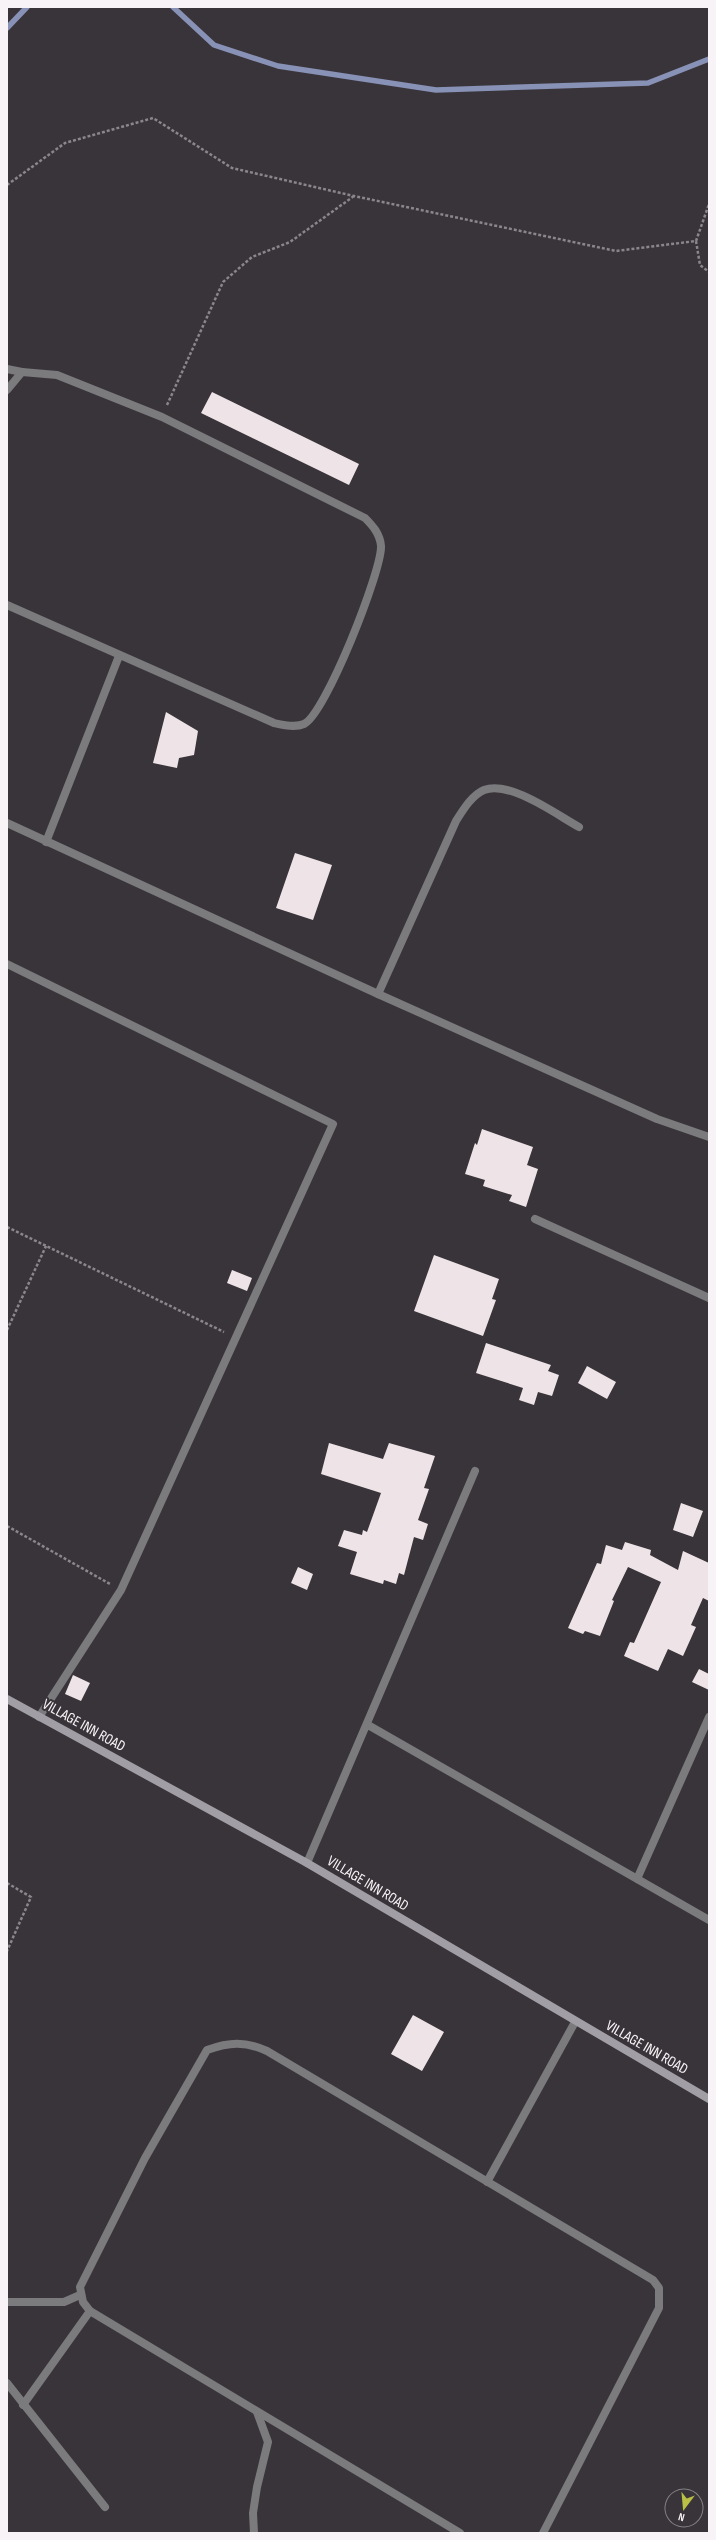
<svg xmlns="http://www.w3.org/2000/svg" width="716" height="2540" viewBox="0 0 716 2540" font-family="'Sofia Sans Condensed',sans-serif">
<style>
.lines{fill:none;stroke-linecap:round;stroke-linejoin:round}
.stream{stroke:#8891b6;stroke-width:5.5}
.building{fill:#eee4e7}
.path{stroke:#8b868b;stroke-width:2.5;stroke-dasharray:3 2;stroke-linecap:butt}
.lane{stroke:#7b7a7d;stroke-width:8}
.street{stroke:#7b7a7d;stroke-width:8}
.secondary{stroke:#a19fa5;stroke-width:8}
.labels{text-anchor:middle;stroke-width:4;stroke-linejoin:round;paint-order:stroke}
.street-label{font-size:15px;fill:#f7f3f6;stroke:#393439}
</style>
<rect width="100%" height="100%" fill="#393439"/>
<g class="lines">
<path class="stream" d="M 173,7 L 214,45 L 278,66 L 436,90 L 648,83 L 709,59
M 7,28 L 27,7"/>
</g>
<path class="building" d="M 212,392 L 359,464 L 349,485 L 201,413 Z
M 166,712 L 198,731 L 194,755 L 179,758 L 177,768 L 153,763 Z
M 295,853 L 332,865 L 313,920 L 276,908 Z
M 482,1129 L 533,1147 L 527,1165 L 538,1169 L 526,1207 L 509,1201 L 512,1195 L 483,1186 L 485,1180 L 465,1174 L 475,1143 L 477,1145 Z
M 434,1255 L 499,1279 L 492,1299 L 496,1300 L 483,1336 L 414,1311 Z
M 232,1270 L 252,1278 L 247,1291 L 227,1283 Z
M 486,1343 L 551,1365 L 548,1371 L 559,1375 L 552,1396 L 538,1392 L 534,1405 L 519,1400 L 523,1388 L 476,1373 Z
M 587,1366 L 616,1382 L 607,1399 L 578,1383 Z
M 329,1443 L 383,1459 L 389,1443 L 435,1456 L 424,1488 L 429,1489 L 418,1520 L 428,1524 L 423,1540 L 414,1537 L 404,1575 L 399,1573 L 396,1584 L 384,1580 L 383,1584 L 350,1574 L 357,1552 L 338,1546 L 344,1530 L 362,1535 L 363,1530 L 367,1532 L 381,1493 L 321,1474 Z
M 681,1503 L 703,1511 L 693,1537 L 673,1530 Z
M 625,1542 L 651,1550 L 650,1555 L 678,1570 L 683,1551 L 709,1563 L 709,1601 L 703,1598 L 691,1625 L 696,1627 L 683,1656 L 668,1649 L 658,1671 L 624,1656 L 630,1642 L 634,1643 L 661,1582 L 628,1567 L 612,1600 L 614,1601 L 600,1636 L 585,1631 L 583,1634 L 568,1628 L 597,1563 L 601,1564 L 606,1545 L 622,1550 Z
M 298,1567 L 313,1574 L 307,1590 L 291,1583 Z
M 699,1669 L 709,1674 L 709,1690 L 692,1682 Z
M 73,1675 L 90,1683 L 81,1701 L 65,1694 Z
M 413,2015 L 444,2032 L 422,2071 L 391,2054 Z"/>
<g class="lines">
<path class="path" d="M 7,185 L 65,143 L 153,118 L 232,168 L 354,196 L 616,251 L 696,241 L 709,204
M 696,241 L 700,265 L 709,272
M 167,405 L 223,282 L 252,257 L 290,242 L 354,196
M 7,1227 L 224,1332
M 7,1330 L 46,1246
M 7,1526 L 110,1584
M 7,1883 L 31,1897 L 7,1951"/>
<path class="lane" d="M 7,369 L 22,372
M 378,994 L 456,821 C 463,810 472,795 484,790 C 510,780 557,815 579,827
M 7,2302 L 64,2302 L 80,2295
M 7,2383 L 105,2507
M 23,2405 L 90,2311
M 254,2533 L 253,2513 L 257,2487 L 268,2442 L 257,2412"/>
<path class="street" d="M 7,390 L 22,372 L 57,375 L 162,417 L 365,518 C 373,526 380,534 381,546 C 382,571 325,715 304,724 C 295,728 283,725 274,723 L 7,605
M 7,823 L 378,994 L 657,1119 L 709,1137
M 46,842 L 119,656
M 7,964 L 333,1124 L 121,1590 L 39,1717
M 535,1219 L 709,1298
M 368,1725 L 709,1920
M 307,1863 L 475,1471
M 637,1879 L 709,1717
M 487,2182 L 575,2022
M 460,2533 L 90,2311 L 83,2302 L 80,2287 L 145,2158 L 207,2050 C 229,2042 245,2041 267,2051 L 653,2280 L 659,2288 L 659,2308 L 543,2533"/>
<path class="secondary" d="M 7,1699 L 307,1863 L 709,2099"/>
</g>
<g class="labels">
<g class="street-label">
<text transform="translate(84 1725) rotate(29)" y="5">VILLAGE INN ROAD</text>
<text transform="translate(368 1883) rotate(31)" y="5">VILLAGE INN ROAD</text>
<text transform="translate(647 2047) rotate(30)" y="5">VILLAGE INN ROAD</text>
</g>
</g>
<rect width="716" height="2540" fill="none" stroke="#f7f3f6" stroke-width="16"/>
<g transform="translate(684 2508) rotate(196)"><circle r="19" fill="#393439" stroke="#858085"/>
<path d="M0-3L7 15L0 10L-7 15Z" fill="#bac045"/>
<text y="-6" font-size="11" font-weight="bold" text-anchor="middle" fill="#f7f3f6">N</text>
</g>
</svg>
